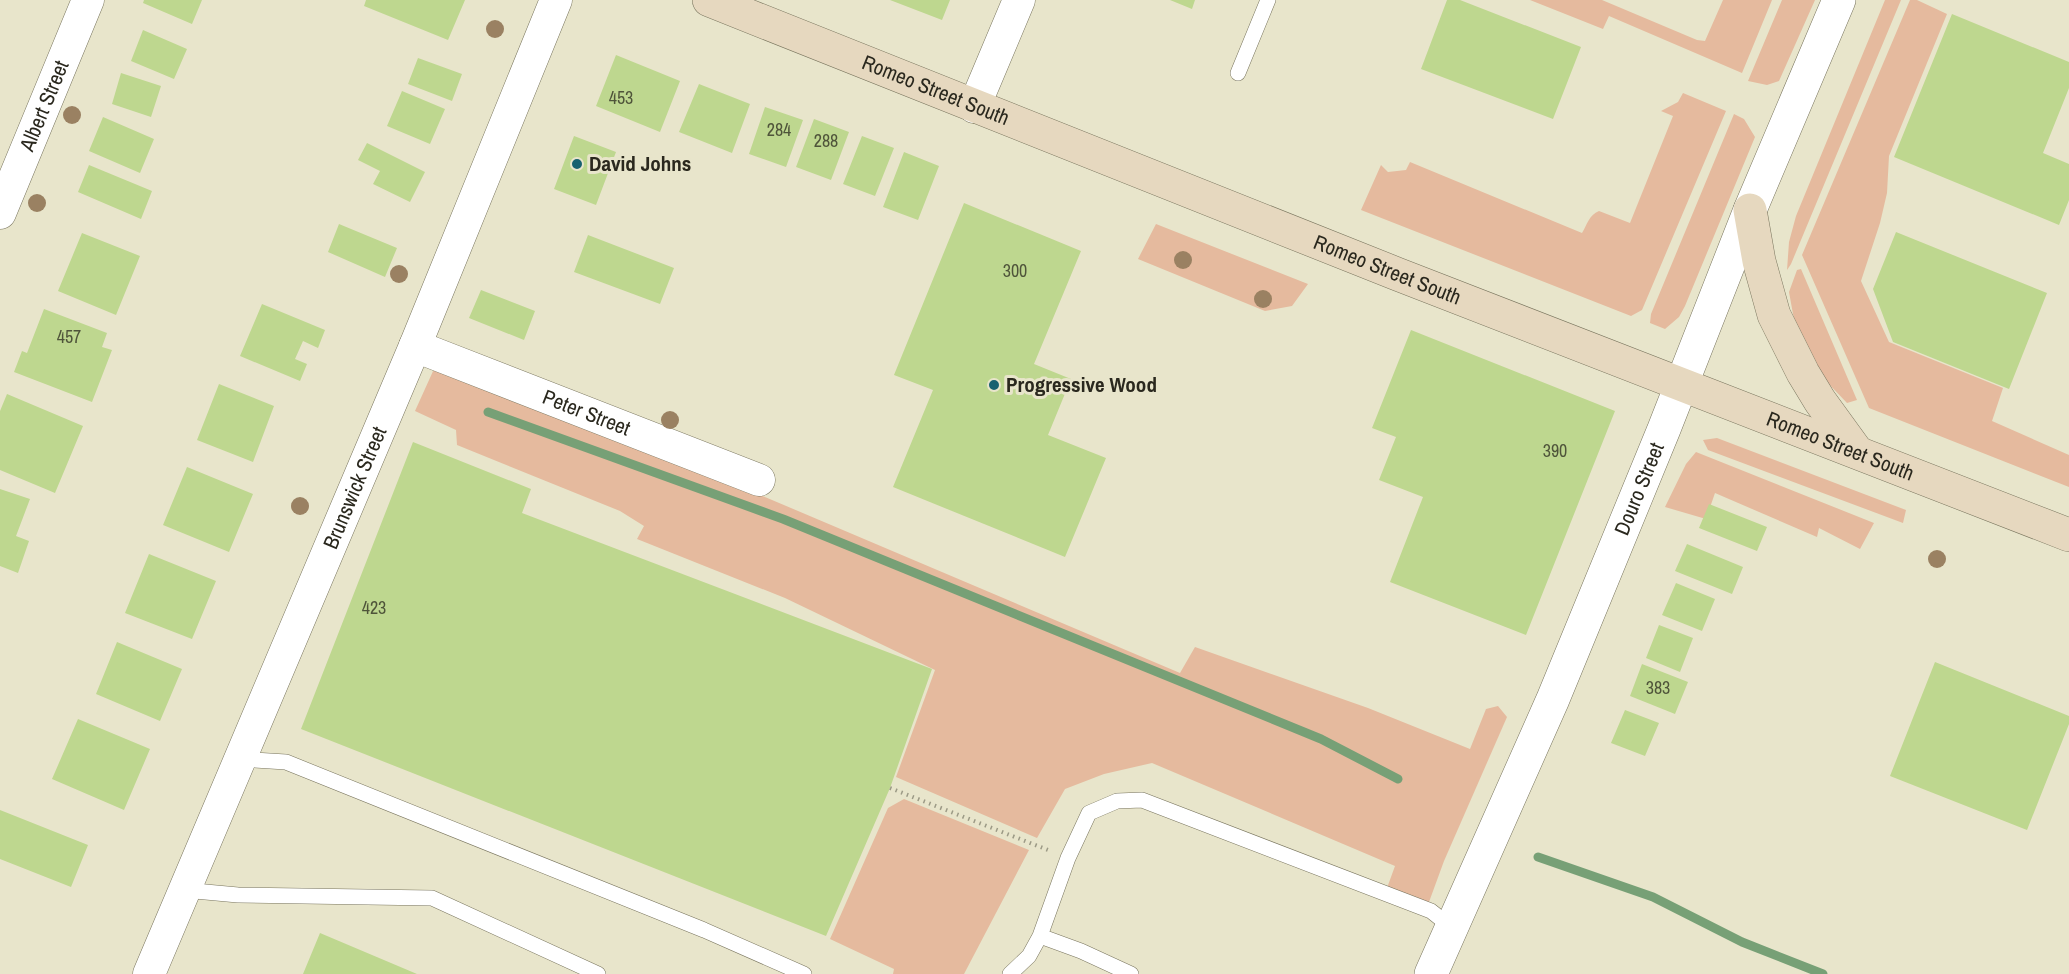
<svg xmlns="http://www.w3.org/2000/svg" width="2069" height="974" viewBox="0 0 2069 974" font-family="'Archivo Narrow',sans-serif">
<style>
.green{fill:#e5ba9e}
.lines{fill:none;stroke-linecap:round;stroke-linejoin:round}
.stream{stroke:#77a076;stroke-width:9}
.building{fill:#bed78f}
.service-casing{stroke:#79755e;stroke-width:16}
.minor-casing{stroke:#79755e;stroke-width:33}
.tertiary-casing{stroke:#79755e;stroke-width:34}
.secondary-casing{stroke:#79755e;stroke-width:34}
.path{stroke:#9c9a86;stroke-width:4;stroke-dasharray:1.5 4.5;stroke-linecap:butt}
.service{stroke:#fff;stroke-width:15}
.minor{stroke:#fff;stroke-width:32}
.tertiary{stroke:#fff;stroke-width:33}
.secondary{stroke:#e6d8bf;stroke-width:33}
.tree{fill:#9a8162}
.poi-dot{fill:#186170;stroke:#e8e5cb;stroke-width:2}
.labels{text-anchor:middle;stroke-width:6;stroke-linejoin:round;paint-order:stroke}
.number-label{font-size:18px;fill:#4f543a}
.street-label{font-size:21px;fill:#2a281e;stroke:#e8e5cb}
.poi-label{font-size:21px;font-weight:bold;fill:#2a281e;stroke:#e8e5cb;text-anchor:start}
</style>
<rect width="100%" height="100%" fill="#e8e5cb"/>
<path class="green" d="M 1530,0 L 1602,0 L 1697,40 L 1705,41 L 1723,0 L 1772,0 L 1742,73 L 1609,16 L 1603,29 Z
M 1782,0 L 1815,0 L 1779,81 L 1767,85 L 1748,81 Z
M 1885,0 L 1901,0 L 1791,264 L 1787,270 L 1789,242 L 1796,216 Z
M 1910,0 L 1917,0 L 1947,14 L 1889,156 L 1887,193 L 1880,223 L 1861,281 L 1889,342 L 2003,388 L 1992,421 L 2069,455 L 2069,487 L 1869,408 L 1802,255 Z
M 1683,93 L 1726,111 L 1642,310 L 1631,316 L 1361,210 L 1381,165 L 1388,172 L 1406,170 L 1410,162 L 1582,233 C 1587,225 1589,215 1599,211 L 1630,223 L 1673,116 L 1661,111 L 1678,102 Z
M 1734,114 L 1744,119 L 1755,137 L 1685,306 L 1679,317 L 1665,329 L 1650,323 L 1651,314 Z
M 1156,224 L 1308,284 L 1292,306 L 1265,311 L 1138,259 Z
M 1801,269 L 1857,400 L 1847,403 L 1826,381 L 1799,335 L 1793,314 L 1789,292 L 1797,270 Z
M 434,369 L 633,441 L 1180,673 L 1195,647 L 1368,708 L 1470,749 L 1486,709 L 1498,706 L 1507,717 L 1444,861 L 1429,902 L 1417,904 L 1387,888 L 1395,866 L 1152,763 L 1104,774 L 1065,789 L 1037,838 L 896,777 L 935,670 L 785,598 L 637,539 L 644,526 L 620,511 L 457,445 L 456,430 L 415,411 Z
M 1717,438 L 1906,510 L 1903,523 L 1708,450 L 1703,440 Z
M 1696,452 L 1874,523 L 1860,549 L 1819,528 L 1817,537 L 1715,493 L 1706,519 L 1665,507 L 1686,464 Z
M 904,799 L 1029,850 L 964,974 L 893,974 L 894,969 L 830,939 L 888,808 Z"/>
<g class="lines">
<path class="stream" d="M 488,412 L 783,519 L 1321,739 L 1398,779
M 1538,857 L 1653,897 L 1742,942 L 1823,974"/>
</g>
<path class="building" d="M 144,0 L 202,0 L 192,24 L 143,3 Z
M 366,0 L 465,0 L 448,40 L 364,6 Z
M 890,0 L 950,0 L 942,20 Z
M 1170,0 L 1195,0 L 1192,9 Z
M 1447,0 L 1460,0 L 1581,47 L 1553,119 L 1421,69 Z
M 1952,14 L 2069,62 L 2069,88 L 2043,153 L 2069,164 L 2069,200 L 2059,225 L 1894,157 Z
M 143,30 L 187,49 L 174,79 L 131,61 Z
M 616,55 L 680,81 L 660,132 L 596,106 Z
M 418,58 L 462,74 L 452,101 L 408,84 Z
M 121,73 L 161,86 L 151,117 L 112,104 Z
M 699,84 L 750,104 L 732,153 L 679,132 Z
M 402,91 L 445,109 L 430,144 L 387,126 Z
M 765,107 L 803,120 L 786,167 L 749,154 Z
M 103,117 L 154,139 L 140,173 L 89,151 Z
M 814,119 L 849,132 L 831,180 L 796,167 Z
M 574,136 L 616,152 L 596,205 L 554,189 Z
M 862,136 L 894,148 L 875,196 L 843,184 Z
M 367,143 L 425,172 L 410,202 L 373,184 L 380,171 L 358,160 Z
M 904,152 L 939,166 L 918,220 L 883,207 Z
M 89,165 L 152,191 L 141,219 L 78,192 Z
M 964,203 L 1081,251 L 1034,364 L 1071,379 L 1048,435 L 1106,458 L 1065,557 L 893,487 L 933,390 L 894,375 Z
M 339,224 L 397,248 L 385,277 L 328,252 Z
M 1896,232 L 2047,293 L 2009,389 L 1893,342 L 1873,289 Z
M 82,233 L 140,256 L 116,315 L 58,291 Z
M 588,235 L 674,268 L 660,304 L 574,272 Z
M 481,290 L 535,311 L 524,340 L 469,318 Z
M 262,304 L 325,330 L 318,348 L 303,341 L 295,359 L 307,364 L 300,381 L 240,356 Z
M 44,309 L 107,333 L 102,347 L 112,350 L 92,402 L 14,372 L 22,351 L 27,353 Z
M 1411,330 L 1615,411 L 1526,635 L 1390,582 L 1423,497 L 1379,480 L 1396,437 L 1372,428 Z
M 219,384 L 274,406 L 253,462 L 197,440 Z
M 7,394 L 83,426 L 55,493 L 0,470 L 0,411 Z
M 413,442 L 531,489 L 522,513 L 932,669 L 890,788 L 826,936 L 301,729 Z
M 187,467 L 253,494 L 229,552 L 163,525 Z
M 0,489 L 30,499 L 16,536 L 29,541 L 18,573 L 0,566 Z
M 1709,504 L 1767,527 L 1757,551 L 1699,528 Z
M 1687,544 L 1743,567 L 1732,594 L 1675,571 Z
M 149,554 L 216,581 L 192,639 L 125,613 Z
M 1676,583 L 1715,599 L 1702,631 L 1662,615 Z
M 1659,625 L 1693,638 L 1680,672 L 1646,658 Z
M 117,642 L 182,669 L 160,721 L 96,694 Z
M 1935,662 L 2069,716 L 2069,724 L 2027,830 L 1890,776 Z
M 1642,664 L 1688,682 L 1675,714 L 1630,696 Z
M 1625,710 L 1659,723 L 1645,756 L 1611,743 Z
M 78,719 L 150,749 L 124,810 L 52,779 Z
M 0,810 L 88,845 L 71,887 L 0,859 Z
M 320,933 L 417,974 L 303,974 Z"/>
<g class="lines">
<g class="service-casing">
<path id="service" d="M 1238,73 L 1268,0
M 239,759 L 286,762 L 704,930 L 804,974
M 184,890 L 238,895 L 432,898 L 598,974
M 1010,974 L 1029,956 L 1040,936
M 1131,974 L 1081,951 L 1040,936 L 1068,858 L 1089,813 L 1117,801 L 1142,800 L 1431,911 L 1451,927"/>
</g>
<g class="minor-casing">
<g id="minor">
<path d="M 974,107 L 1019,0"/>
<path id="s1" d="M 0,213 L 88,0"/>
<path id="s2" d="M 415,346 L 759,480"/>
<path id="s3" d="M 149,974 L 415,346 L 556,0"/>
</g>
</g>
<g class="tertiary-casing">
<g id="tertiary">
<path id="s4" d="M 1431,974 L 1553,699 L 1664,429 L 1750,210 L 1839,0"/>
</g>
</g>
<g class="secondary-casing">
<g id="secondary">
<path id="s5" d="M 709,0 L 1397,274 L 2069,535"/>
<path d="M 1750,210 L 1759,261 L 1774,315 L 1803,373 L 1820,401 L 1857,452"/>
</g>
</g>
<path class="path" d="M 890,788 L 1048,850"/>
<use href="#service" class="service"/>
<use href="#minor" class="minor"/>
<use href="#tertiary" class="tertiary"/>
<use href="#secondary" class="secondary"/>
</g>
<g class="tree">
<circle cx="495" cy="29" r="9"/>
<circle cx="72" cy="115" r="9"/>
<circle cx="37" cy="203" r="9"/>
<circle cx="1183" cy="260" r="9"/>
<circle cx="399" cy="274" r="9"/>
<circle cx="1263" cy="299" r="9"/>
<circle cx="670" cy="420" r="9"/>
<circle cx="300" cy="506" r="9"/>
<circle cx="1937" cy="559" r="9"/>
</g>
<g class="poi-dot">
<circle cx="577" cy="164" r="6"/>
<circle cx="994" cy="385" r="6"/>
</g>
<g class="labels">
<g class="number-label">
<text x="621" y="104">453</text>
<text x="779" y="136">284</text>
<text x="826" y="147">288</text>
<text x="1015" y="277">300</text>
<text x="69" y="343">457</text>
<text x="1555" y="457">390</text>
<text x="374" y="614">423</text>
<text x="1658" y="694">383</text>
</g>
<g class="street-label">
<text dy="7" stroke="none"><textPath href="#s5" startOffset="244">Romeo Street South</textPath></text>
<text dy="7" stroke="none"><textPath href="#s1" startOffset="116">Albert Street</textPath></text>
<text dy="7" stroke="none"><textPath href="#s5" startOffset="730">Romeo Street South</textPath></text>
<text dy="7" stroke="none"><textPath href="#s2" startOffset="184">Peter Street</textPath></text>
<text dy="7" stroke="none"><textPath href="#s5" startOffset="1216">Romeo Street South</textPath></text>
<text dy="7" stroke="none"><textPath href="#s3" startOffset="528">Brunswick Street</textPath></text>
<text dy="7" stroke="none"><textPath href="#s4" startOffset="528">Douro Street</textPath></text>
</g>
<g class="poi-label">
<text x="589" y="171">David Johns</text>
<text x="1006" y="392">Progressive Wood</text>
</g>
</g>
</svg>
